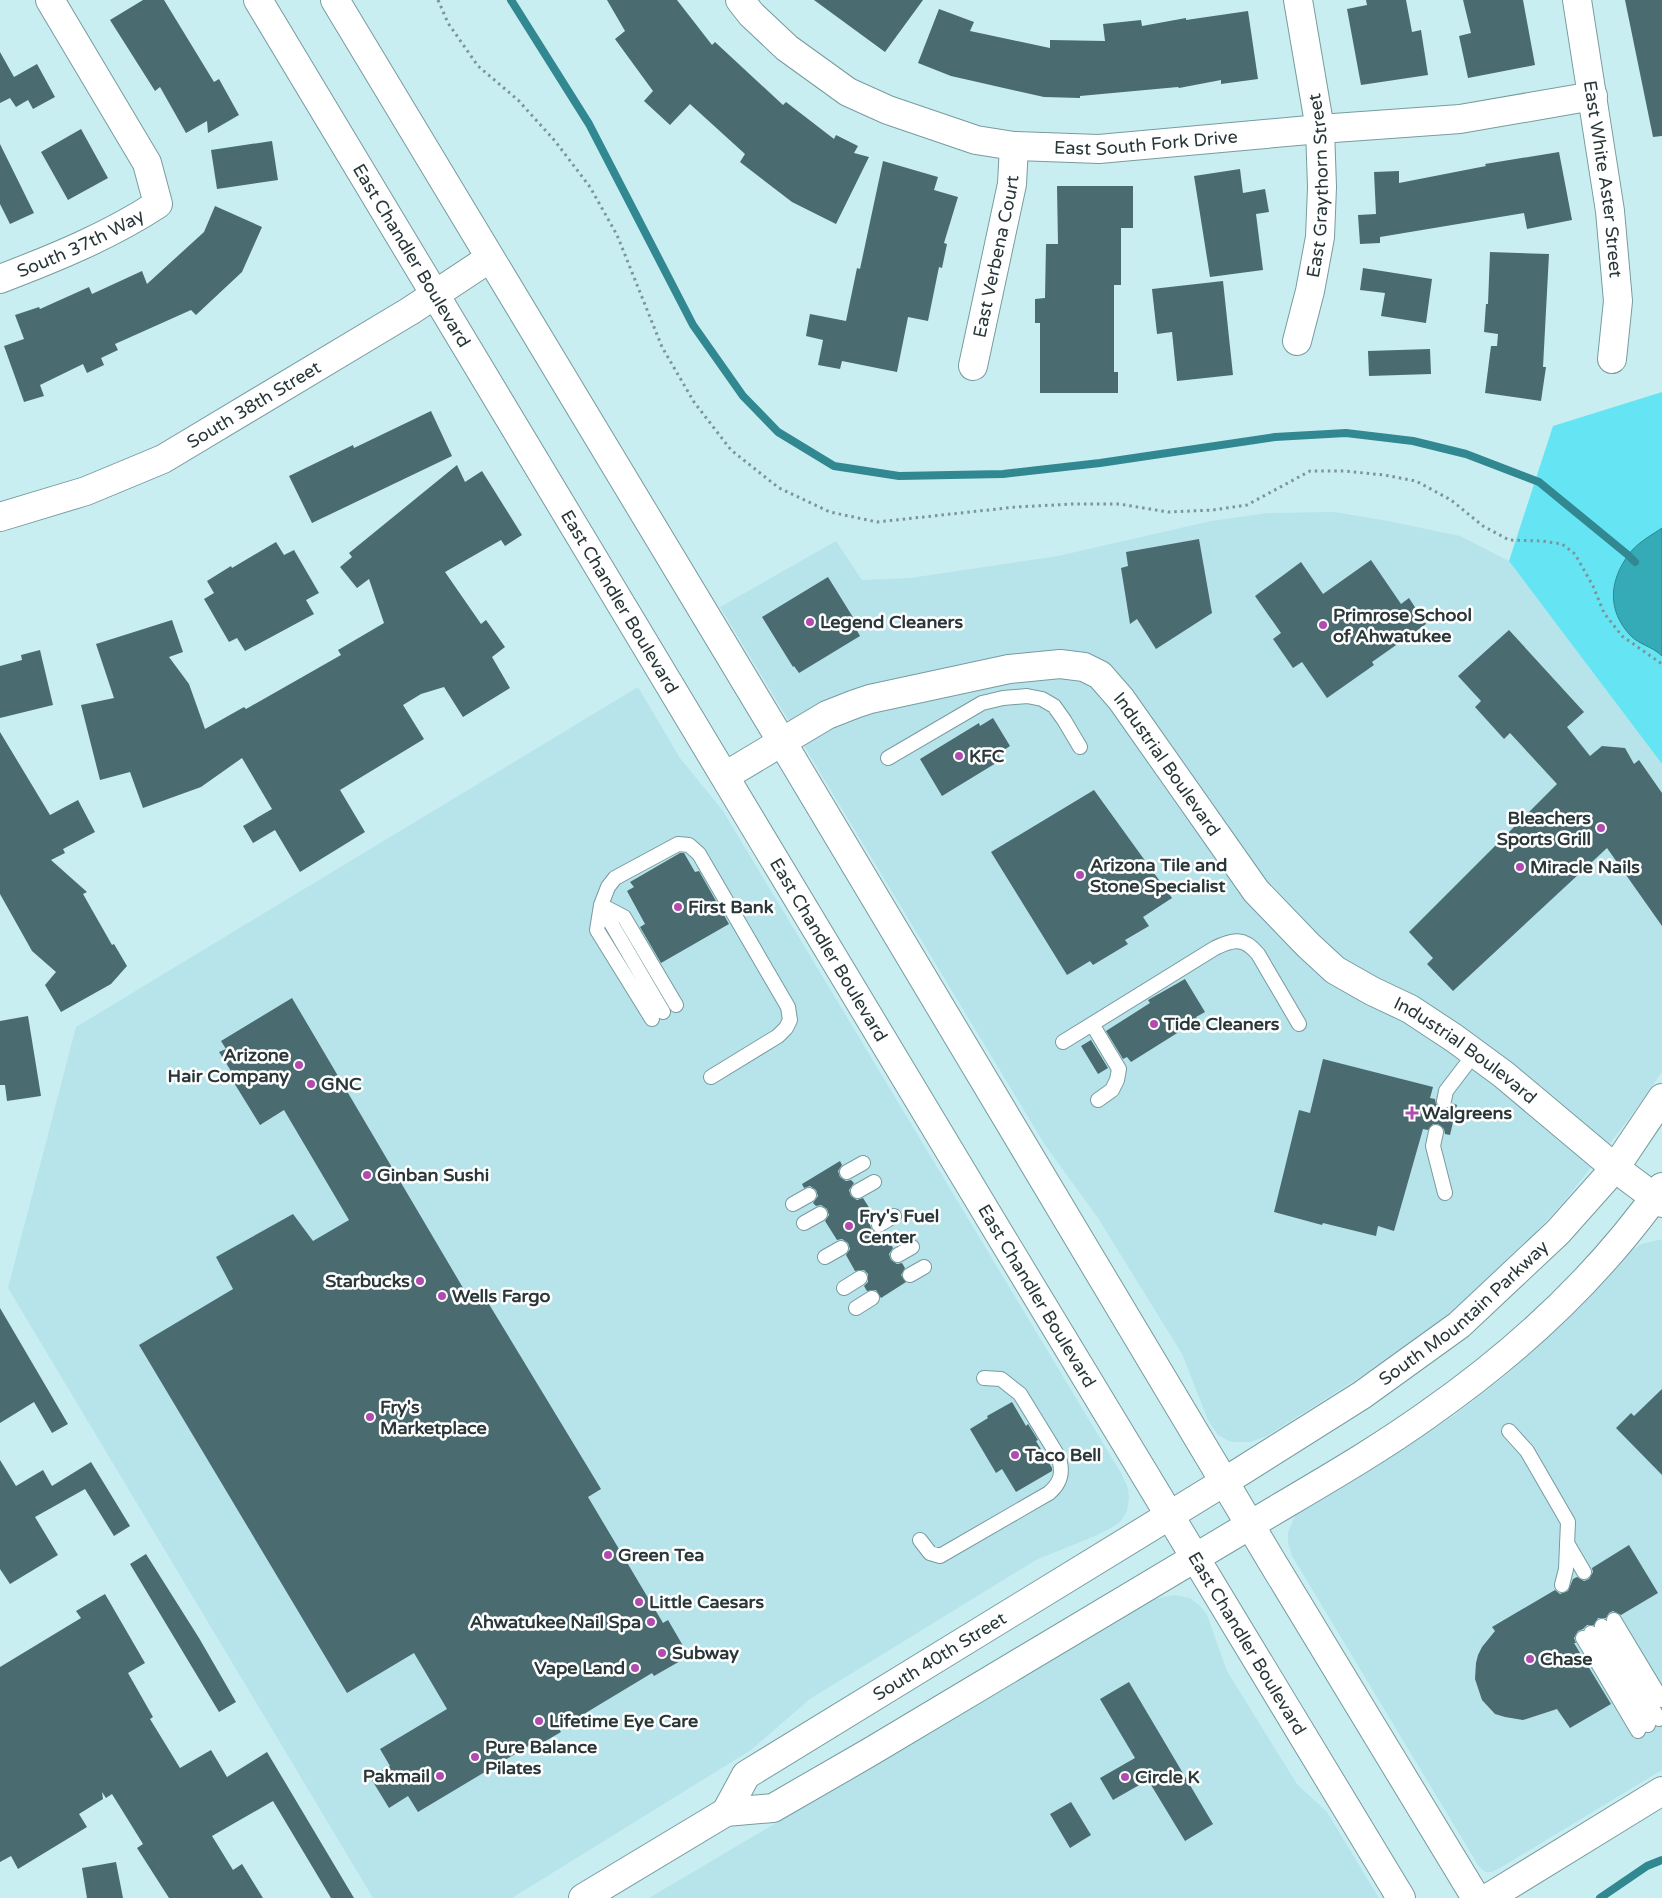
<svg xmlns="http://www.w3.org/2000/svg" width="1662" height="1898" viewBox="0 0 1662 1898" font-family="'Varela Round',sans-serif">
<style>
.built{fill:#b6e4ea}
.green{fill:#65e5f3}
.water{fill:#35abb7;stroke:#318891}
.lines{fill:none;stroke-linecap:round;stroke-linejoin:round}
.stream{stroke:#318891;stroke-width:8}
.building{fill:#4a6b6f}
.service-casing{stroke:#789b9f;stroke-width:16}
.minor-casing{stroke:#789b9f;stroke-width:30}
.tertiary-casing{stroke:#789b9f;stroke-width:30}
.secondary-casing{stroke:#789b9f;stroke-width:30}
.path{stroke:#7b9598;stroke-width:3;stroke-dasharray:2.5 4;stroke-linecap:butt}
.service{stroke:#fff;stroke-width:14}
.minor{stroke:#fff;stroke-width:28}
.tertiary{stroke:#fff;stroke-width:28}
.secondary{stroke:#fff;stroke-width:28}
.poi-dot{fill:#b24baf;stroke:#fff;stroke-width:2}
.labels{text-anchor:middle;stroke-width:5;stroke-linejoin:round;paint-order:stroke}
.street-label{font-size:18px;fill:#293739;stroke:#fff}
.poi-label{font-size:18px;font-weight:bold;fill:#293739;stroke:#fff;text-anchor:start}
</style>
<rect width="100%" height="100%" fill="#c9eef2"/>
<path class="built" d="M 1334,512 L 1388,521 L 1460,536 L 1509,561 L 1662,764 L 1662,1072 L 1628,1120 L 1564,1202 L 1513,1256 L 1463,1303 L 1414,1341 L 1368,1372 L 1267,1436 L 1251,1442 L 1236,1442 L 1229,1441 L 1218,1435 L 1208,1420 L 1182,1354 L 1098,1218 L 1045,1145 L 720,607 L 836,541 L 862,580 L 910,578 L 1058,556 L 1211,521 L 1268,513 Z
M 638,687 L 680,758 L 723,811 L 1121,1473 L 1128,1488 L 1129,1499 L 1127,1511 L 1121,1521 L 1113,1527 L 1095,1536 L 1036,1560 L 810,1699 L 751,1750 L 512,1898 L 373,1898 L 8,1288 L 76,1027 Z
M 1658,1240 L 1662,1240 L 1662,1770 L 1505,1865 L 1492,1872 L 1485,1872 L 1478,1865 L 1292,1556 L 1288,1543 L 1288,1532 L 1295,1516 L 1407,1447 L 1456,1414 L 1506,1375 L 1579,1308 L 1618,1267 L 1630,1251 L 1642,1244 Z
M 1174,1595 L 1190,1598 L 1200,1606 L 1207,1615 L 1227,1671 L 1297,1784 L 1327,1812 L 1379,1898 L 649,1898 L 1155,1599 Z"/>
<path class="green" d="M 1662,392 L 1662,764 L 1509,561 L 1553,426 Z"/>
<path class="water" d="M 1662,528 L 1662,656 C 1652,646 1639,645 1630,635 C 1607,610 1609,581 1629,554 C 1637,543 1650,536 1662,528 Z"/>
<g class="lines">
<path class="stream" d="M 511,0 L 589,124 L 693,325 L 743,396 L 778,432 L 834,466 L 899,476 L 1003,474 L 1100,463 L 1275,437 L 1346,433 L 1413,441 L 1466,454 L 1539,482 L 1628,555 L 1635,562
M 1600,1898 L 1647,1866 L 1662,1860"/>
</g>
<path class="building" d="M 143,0 L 164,0 L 214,82 L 219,79 L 239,115 L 208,133 L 207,121 L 186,133 L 160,87 L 155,91 L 110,20 Z
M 607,0 L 677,0 L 712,45 L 715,42 L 783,105 L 786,102 L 834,139 L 836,135 L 858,146 L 854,153 L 869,157 L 836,224 L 792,202 L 740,162 L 745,154 L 690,104 L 670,125 L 644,101 L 653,91 L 615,39 L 625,31 Z
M 814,0 L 923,0 L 885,52 Z
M 1366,0 L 1406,0 L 1412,32 L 1421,30 L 1428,75 L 1361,85 L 1347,9 L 1367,5 Z
M 1463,0 L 1523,0 L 1535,65 L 1468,78 L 1459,36 L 1471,33 Z
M 1625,0 L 1662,0 L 1662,136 L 1653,137 Z
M 939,9 L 974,22 L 970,31 L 1050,48 L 1050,40 L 1105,41 L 1103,24 L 1141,20 L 1142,26 L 1186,18 L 1186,20 L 1248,11 L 1258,79 L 1221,84 L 1221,80 L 1179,88 L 1178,87 L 1080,96 L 1080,98 L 1044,97 L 951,76 L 918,63 Z
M 0,52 L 14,77 L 37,64 L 55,97 L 33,109 L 28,100 L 16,107 L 10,98 L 0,103 Z
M 81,129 L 108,178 L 68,200 L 41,152 Z
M 272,141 L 278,180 L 217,189 L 211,150 Z
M 0,144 L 34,213 L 10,224 L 0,204 Z
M 1559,152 L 1572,220 L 1527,229 L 1524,213 L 1380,237 L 1380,243 L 1360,244 L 1358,215 L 1376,214 L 1374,172 L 1399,171 L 1399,183 L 1486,166 L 1485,164 Z
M 883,161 L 938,177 L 934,190 L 958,197 L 944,243 L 947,244 L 942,268 L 939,267 L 928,321 L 908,317 L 897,372 L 842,361 L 840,369 L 818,365 L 823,340 L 806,336 L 810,314 L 846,321 L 857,268 L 860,269 Z
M 1240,169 L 1243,193 L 1265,189 L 1269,212 L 1256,214 L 1263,270 L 1210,277 L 1194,176 Z
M 1057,186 L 1133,186 L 1133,228 L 1121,228 L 1121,285 L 1114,285 L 1114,372 L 1118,372 L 1118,393 L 1040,393 L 1040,323 L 1035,323 L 1035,299 L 1045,298 L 1046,244 L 1058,244 Z
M 215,206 L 262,227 L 242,272 L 196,315 L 191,310 L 115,344 L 118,350 L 101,358 L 104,365 L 87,373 L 83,364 L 40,385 L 44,396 L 24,402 L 4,346 L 24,339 L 15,315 L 39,307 L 40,309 L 89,287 L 92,294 L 142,271 L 147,284 L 204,232 Z
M 1490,252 L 1549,254 L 1543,367 L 1546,367 L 1541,401 L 1485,393 L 1491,346 L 1497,346 L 1498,334 L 1484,332 L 1486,304 L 1488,304 Z
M 1363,268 L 1432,279 L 1426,323 L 1381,316 L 1385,293 L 1360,290 Z
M 1223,281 L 1233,375 L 1177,381 L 1172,332 L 1157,334 L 1152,289 Z
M 1430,349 L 1431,374 L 1369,376 L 1368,351 Z
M 431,411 L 452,456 L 312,523 L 289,476 L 353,445 L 354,448 Z
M 457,465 L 465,482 L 482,471 L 522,535 L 505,546 L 501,540 L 445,572 L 481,624 L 486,620 L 505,647 L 492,657 L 510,688 L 463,717 L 444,687 L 421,694 L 403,705 L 424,739 L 340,790 L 365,832 L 300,872 L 275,830 L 253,843 L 243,826 L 272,809 L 242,758 L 201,787 L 143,808 L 130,772 L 100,780 L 81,705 L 114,698 L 96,644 L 172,620 L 183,652 L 169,657 L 189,684 L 205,729 L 244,707 L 246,709 L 341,655 L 338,650 L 384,623 L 369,579 L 357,588 L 340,567 L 352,557 L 349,553 Z
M 1199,539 L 1212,613 L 1156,649 L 1137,619 L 1130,624 L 1121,568 L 1128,566 L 1126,552 Z
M 276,542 L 284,555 L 294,550 L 319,593 L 306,600 L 314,614 L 245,651 L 237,638 L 229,642 L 204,599 L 214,593 L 207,581 L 231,566 L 232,568 Z
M 1371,560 L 1401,604 L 1409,598 L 1426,624 L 1372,662 L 1374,665 L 1327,698 L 1302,662 L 1293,668 L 1273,639 L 1281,633 L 1255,596 L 1301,562 L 1323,594 Z
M 828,577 L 859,627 L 856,629 L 860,636 L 799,673 L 794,666 L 793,667 L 762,617 Z
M 1509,630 L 1584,712 L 1567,727 L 1590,756 L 1602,746 L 1625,748 L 1634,764 L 1639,760 L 1662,793 L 1662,926 L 1607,848 L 1453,991 L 1427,964 L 1433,958 L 1409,932 L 1557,784 L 1510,733 L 1504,739 L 1475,707 L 1481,701 L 1458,676 Z
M 40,650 L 53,705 L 0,718 L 0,666 L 22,660 L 21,655 Z
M 993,718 L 1010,746 L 998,754 L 1001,760 L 942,796 L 920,759 L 979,723 L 980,726 Z
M 0,732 L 50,815 L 78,800 L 95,832 L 63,849 L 65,853 L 51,860 L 87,892 L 83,894 L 112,945 L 114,944 L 127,966 L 111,984 L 61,1012 L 45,985 L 56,972 L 32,951 L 0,894 Z
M 1094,790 L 1172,898 L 1143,917 L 1149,926 L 1125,940 L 1128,944 L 1093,965 L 1090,961 L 1067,975 L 991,852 Z
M 680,853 L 684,853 L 695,872 L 699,871 L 729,924 L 661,963 L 640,927 L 645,924 L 627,891 L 634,887 L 630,882 Z
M 1185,979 L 1205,1012 L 1196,1017 L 1198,1020 L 1131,1062 L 1127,1057 L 1123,1059 L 1106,1031 L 1150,1003 L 1148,1000 Z
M 292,998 L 469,1298 L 481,1291 L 601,1489 L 588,1497 L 663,1623 L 668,1620 L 689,1656 L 654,1676 L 652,1673 L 559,1729 L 561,1732 L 537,1746 L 535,1742 L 418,1812 L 408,1796 L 389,1808 L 370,1777 L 390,1766 L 380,1749 L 447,1709 L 414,1653 L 347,1693 L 139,1345 L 233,1289 L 216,1257 L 293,1214 L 313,1241 L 349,1220 L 284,1110 L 260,1125 L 228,1073 L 231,1071 L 219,1052 L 226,1049 L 221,1041 Z
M 28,1016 L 41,1096 L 7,1101 L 5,1085 L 0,1085 L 0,1021 Z
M 1091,1040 L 1108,1068 L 1098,1074 L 1081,1046 Z
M 1323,1059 L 1433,1087 L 1430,1098 L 1435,1099 L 1436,1104 L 1442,1109 L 1447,1109 L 1452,1103 L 1457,1105 L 1450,1135 L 1445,1134 L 1444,1129 L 1438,1124 L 1433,1124 L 1428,1130 L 1423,1129 L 1394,1231 L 1378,1226 L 1376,1236 L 1323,1223 L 1322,1225 L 1274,1212 L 1299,1110 L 1310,1113 Z
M 840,1161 L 842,1165 L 838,1171 L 840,1177 L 846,1181 L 851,1180 L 854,1183 L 849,1190 L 851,1196 L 857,1200 L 863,1198 L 875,1217 L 870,1225 L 872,1230 L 879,1234 L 884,1232 L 893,1248 L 889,1254 L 891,1260 L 897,1264 L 902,1263 L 905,1268 L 901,1275 L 906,1282 L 881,1298 L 876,1290 L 867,1291 L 864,1286 L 868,1282 L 868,1274 L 864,1270 L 855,1271 L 846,1255 L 850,1249 L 848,1243 L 842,1239 L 837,1240 L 825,1221 L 829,1215 L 827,1209 L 821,1205 L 816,1206 L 813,1203 L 818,1196 L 816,1190 L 810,1186 L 804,1188 L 802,1184 Z
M 0,1308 L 68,1424 L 52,1433 L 34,1402 L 0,1423 Z
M 1662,1389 L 1662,1475 L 1616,1428 L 1631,1413 L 1634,1416 Z
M 1012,1402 L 1026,1426 L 1028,1424 L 1038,1440 L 1036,1441 L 1052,1468 L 1052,1471 L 1016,1492 L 1002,1469 L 996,1473 L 970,1429 L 988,1418 L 987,1416 Z
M 0,1460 L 16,1486 L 43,1470 L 52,1486 L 91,1462 L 130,1526 L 114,1536 L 85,1489 L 35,1517 L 58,1555 L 10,1584 L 0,1569 Z
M 1629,1545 L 1658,1593 L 1621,1615 L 1613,1611 L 1609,1613 L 1606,1618 L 1598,1618 L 1594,1625 L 1587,1625 L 1583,1629 L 1578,1631 L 1574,1638 L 1576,1643 L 1574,1643 L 1611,1704 L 1570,1728 L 1557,1709 L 1523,1720 L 1505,1717 L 1495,1714 L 1482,1700 L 1475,1679 L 1476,1663 L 1478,1655 L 1482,1647 L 1495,1631 L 1492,1627 L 1555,1590 L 1560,1594 L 1568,1591 L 1573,1579 L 1577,1577 L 1584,1581 L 1589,1579 L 1593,1572 L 1592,1568 Z
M 146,1554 L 199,1638 L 236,1702 L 219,1712 L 130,1564 Z
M 105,1594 L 145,1663 L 128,1673 L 153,1717 L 150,1719 L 180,1768 L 211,1750 L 227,1777 L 267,1752 L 354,1898 L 331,1898 L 273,1801 L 212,1836 L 233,1870 L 242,1864 L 263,1898 L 169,1898 L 137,1848 L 143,1844 L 112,1794 L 106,1798 L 102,1792 L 103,1799 L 79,1814 L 87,1827 L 18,1869 L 11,1856 L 0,1862 L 0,1667 L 81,1618 L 76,1611 Z
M 1129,1682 L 1213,1824 L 1185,1841 L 1148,1780 L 1113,1800 L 1100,1778 L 1135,1758 L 1100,1699 Z
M 1071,1802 L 1091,1835 L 1070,1848 L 1050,1814 Z
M 116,1862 L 123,1898 L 87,1898 L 82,1868 Z"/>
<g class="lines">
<g class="service-casing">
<path id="service" d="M 888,758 L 982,703 L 1003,698 L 1027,696 L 1042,699 L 1054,706 L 1064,720 L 1080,747
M 601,905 L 624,917 L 676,1005
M 601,906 L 663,1012
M 652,1019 L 597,930 L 601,905 L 608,887 L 615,878 L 678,844 L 689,845 L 699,854 L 788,1007 L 790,1020 L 786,1028 L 778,1036 L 711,1077
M 1092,1024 L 1119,1069 L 1117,1080 L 1112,1090 L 1098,1100
M 1063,1042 L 1215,948 C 1233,939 1244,937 1258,954 L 1299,1024
M 1444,1101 L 1446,1091 L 1475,1053
M 1436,1132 L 1433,1146 L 1445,1193
M 847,1172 L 863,1163
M 858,1191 L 874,1182
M 793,1204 L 809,1195
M 804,1223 L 820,1214
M 879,1225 L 894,1216
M 898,1255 L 912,1247
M 825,1257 L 841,1248
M 910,1275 L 924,1267
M 844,1288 L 860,1278
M 856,1308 L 872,1298
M 1509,1431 L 1527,1451 L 1568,1522 L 1566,1569 L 1562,1585
M 920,1540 L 930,1553 L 940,1556 L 1049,1493 C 1061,1483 1064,1472 1058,1456 L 1020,1394 L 1001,1379 L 984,1378
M 1567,1543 L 1584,1572
M 1614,1620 L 1662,1700
M 1602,1626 L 1659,1719
M 1591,1633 L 1648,1725
M 1583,1638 L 1638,1731"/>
</g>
<g class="minor-casing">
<g id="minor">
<path id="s1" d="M 740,0 L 751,14 L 787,48 L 848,92 L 888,110 L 976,140 L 1014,146 L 1099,149 L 1320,129 L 1460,119 L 1593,96"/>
<path id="s2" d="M 1577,0 L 1610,211 L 1618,301 L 1612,359"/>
<path id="s3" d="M 0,279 C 55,258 109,236 158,204 L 147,163 L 50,0"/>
<path id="s4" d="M 1297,341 L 1310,291 L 1320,237 L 1322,187 L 1320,129 L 1298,0"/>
<path id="s5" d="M 973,366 L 1012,184 L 1014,146"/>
<path id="s6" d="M 725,776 L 827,715 L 855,704 L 870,699 L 1009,669 L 1060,664 L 1084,667 L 1100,675 L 1121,699 L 1256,891 L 1308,945 L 1335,970 L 1372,991 L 1410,1009 L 1454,1038 L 1503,1074 L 1615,1168 L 1662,1203"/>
<path d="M 1488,1898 L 1662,1791"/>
</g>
</g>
<g class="tertiary-casing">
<g id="tertiary">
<path id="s7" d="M 0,517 L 86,491 L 163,459 L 410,311 L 490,258"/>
<path id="s8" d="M 1224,1482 L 1362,1395 L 1459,1325 L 1558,1232 L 1615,1168 L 1662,1098"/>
<path d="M 1250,1525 C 1310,1489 1371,1455 1427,1415 C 1516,1353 1599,1276 1662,1187"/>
</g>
</g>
<g class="secondary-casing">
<g id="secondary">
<path id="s9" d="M 258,0 L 997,1230 L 1401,1898"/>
<path d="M 335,0 L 782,742 L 1271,1560 L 1476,1898"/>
<path id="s10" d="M 726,1812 L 746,1775 L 1224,1482"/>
<path d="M 583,1898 L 726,1812 L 773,1808 L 870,1752 L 1250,1525"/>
</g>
</g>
<path class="path" d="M 438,0 L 448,23 L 478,66 L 518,100 L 555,141 L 590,187 L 617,235 L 662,347 L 694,402 L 731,450 L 779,488 L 830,512 L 877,522 L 1016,507 L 1073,504 L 1119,504 L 1168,512 L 1213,510 L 1247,505 L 1310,471 L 1344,471 L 1384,475 L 1416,481 L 1451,500 L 1483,526 L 1509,540 L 1542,541 L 1562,544 L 1575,554 L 1593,586 L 1604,613 L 1622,636 L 1662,664"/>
<use href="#service" class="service"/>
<use href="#minor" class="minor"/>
<use href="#tertiary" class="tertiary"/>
<use href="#secondary" class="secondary"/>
</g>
<g class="poi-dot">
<circle cx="810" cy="622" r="5"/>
<circle cx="1323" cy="625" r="5"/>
<circle cx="959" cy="756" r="5"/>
<circle cx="1601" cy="828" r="5"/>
<circle cx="1520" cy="867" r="5"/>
<circle cx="1080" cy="875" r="5"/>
<circle cx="678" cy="907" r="5"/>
<circle cx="1154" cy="1024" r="5"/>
<circle cx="299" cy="1065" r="5"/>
<circle cx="311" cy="1084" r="5"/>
<path d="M1409.5 1105.5h5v5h5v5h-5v5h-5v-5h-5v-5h5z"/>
<circle cx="367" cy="1175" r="5"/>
<circle cx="849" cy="1226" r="5"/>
<circle cx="420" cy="1281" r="5"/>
<circle cx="442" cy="1296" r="5"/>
<circle cx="370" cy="1417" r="5"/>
<circle cx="1015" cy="1455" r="5"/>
<circle cx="608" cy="1555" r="5"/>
<circle cx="639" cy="1602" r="5"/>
<circle cx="651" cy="1622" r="5"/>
<circle cx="662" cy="1653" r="5"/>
<circle cx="1530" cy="1659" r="5"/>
<circle cx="635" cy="1668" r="5"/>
<circle cx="539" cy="1721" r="5"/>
<circle cx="475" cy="1757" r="5"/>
<circle cx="440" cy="1776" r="5"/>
<circle cx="1125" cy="1777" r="5"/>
</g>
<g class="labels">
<g class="street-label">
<text dy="6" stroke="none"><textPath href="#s1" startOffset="450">East South Fork Drive</textPath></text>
<text dy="6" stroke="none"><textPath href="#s2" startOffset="181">East White Aster Street</textPath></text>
<text dy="6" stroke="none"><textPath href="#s4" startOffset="158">East Graythorn Street</textPath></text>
<text dy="6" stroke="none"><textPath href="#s3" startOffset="88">South 37th Way</textPath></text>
<text dy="6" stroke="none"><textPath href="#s9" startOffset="298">East Chandler Boulevard</textPath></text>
<text dy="6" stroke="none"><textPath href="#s5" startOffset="112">East Verbena Court</textPath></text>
<text dy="6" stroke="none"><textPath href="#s7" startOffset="279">South 38th Street</textPath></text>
<text dy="6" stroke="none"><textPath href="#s9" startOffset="702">East Chandler Boulevard</textPath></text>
<text dy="6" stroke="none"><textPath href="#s6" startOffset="512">Industrial Boulevard</textPath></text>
<text dy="6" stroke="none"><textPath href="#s9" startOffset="1108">East Chandler Boulevard</textPath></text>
<text dy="6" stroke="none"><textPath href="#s6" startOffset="932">Industrial Boulevard</textPath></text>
<text dy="6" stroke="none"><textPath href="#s9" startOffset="1512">East Chandler Boulevard</textPath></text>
<text dy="6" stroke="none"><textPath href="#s8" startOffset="294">South Mountain Parkway</textPath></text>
<text dy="6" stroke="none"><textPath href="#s9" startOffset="1918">East Chandler Boulevard</textPath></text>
<text dy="6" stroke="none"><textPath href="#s10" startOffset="269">South 40th Street</textPath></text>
</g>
<g class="poi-label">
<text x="1333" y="621">Primrose School<tspan x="1333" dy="21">of Ahwatukee</tspan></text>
<text x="820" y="628">Legend Cleaners</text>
<text x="969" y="762">KFC</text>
<text x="1591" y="824" text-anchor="end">Bleachers<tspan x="1591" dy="21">Sports Grill</tspan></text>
<text x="1090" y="871">Arizona Tile and<tspan x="1090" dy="21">Stone Specialist</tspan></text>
<text x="1530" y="873">Miracle Nails</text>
<text x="688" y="913">First Bank</text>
<text x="1164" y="1030">Tide Cleaners</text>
<text x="289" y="1061" text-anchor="end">Arizone<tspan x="289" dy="21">Hair Company</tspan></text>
<text x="321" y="1090">GNC</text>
<text x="1422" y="1119">Walgreens</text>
<text x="377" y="1181">Ginban Sushi</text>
<text x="859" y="1222">Fry's Fuel<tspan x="859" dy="21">Center</tspan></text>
<text x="410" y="1287" text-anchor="end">Starbucks</text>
<text x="452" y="1302">Wells Fargo</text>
<text x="380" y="1413">Fry's<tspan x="380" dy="21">Marketplace</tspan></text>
<text x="1025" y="1461">Taco Bell</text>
<text x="618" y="1561">Green Tea</text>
<text x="649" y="1608">Little Caesars</text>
<text x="641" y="1628" text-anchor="end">Ahwatukee Nail Spa</text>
<text x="672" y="1659">Subway</text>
<text x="1540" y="1665">Chase</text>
<text x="625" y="1674" text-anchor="end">Vape Land</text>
<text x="549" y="1727">Lifetime Eye Care</text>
<text x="485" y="1753">Pure Balance<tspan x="485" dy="21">Pilates</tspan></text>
<text x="430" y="1782" text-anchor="end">Pakmail</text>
<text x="1135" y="1783">Circle K</text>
</g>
</g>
</svg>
